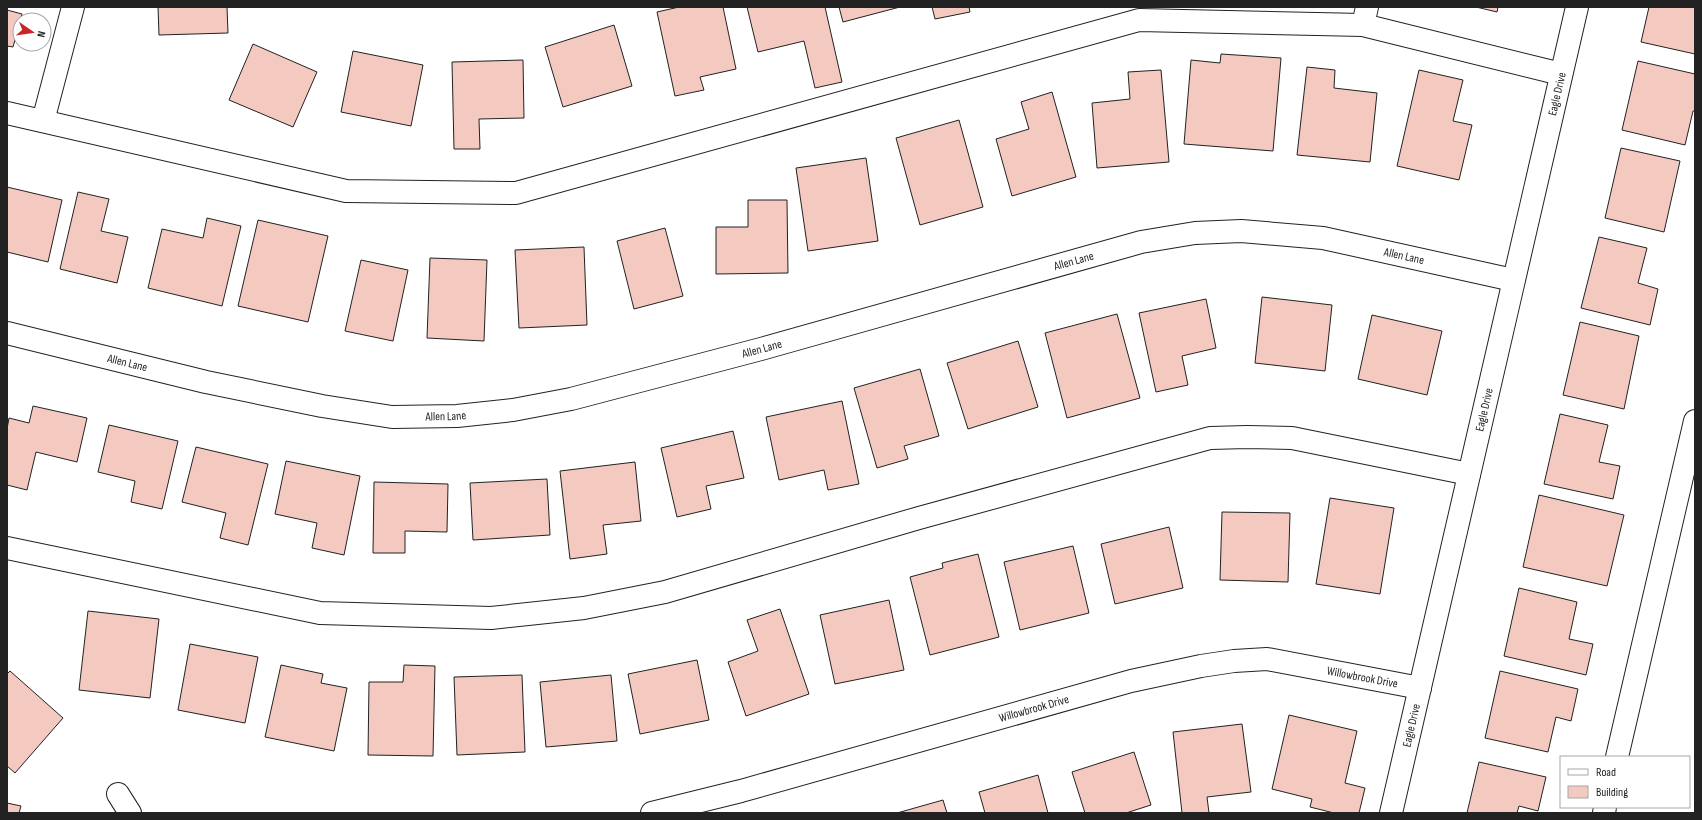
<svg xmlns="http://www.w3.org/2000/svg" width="1702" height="820" viewBox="0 0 1702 820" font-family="'Sofia Sans Condensed',sans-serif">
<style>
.building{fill:#f3c9c0;stroke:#222}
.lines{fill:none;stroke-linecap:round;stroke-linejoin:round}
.minor-casing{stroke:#222;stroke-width:24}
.minor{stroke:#fff;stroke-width:22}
.labels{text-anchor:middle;stroke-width:3;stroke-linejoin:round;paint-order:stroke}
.street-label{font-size:12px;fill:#222;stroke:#fff}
</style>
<rect width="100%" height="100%" fill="#fff"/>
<path class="building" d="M 158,7 L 227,7 L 228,33 L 159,35 Z
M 679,7 L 723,7 L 736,69 L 700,77 L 704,90 L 675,96 L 657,12 Z
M 747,7 L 825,7 L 842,82 L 815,88 L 804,41 L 758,52 Z
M 839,7 L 900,7 L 843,22 Z
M 932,7 L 969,7 L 970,12 L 935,19 Z
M 1476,7 L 1498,7 L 1497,12 Z
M 1649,7 L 1695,7 L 1695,54 L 1641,42 Z
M 7,10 L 22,14 L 13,47 L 7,46 Z
M 614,25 L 632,86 L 563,107 L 545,47 Z
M 253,44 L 317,72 L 293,127 L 229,100 Z
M 353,51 L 423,65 L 411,126 L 341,112 Z
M 1221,54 L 1281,58 L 1273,151 L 1184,144 L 1191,60 L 1220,63 Z
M 523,60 L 524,118 L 479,119 L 480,149 L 454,149 L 452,62 Z
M 1638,61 L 1695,74 L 1695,111 L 1693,111 L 1685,145 L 1622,130 Z
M 1307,67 L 1335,70 L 1334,88 L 1377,93 L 1370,162 L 1297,155 Z
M 1161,70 L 1169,162 L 1097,168 L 1092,103 L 1130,99 L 1128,72 Z
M 1419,70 L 1463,80 L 1453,121 L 1472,125 L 1459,180 L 1397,166 Z
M 1052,92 L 1076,177 L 1012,196 L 996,139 L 1029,129 L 1021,102 Z
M 959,120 L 983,207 L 920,225 L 896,138 Z
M 1621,148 L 1680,161 L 1664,232 L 1605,218 Z
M 866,158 L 878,241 L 808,251 L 796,168 Z
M 7,187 L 62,200 L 48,262 L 7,252 Z
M 78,192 L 109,199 L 101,231 L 128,237 L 117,283 L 60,269 Z
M 748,200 L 787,200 L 788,273 L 716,274 L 716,227 L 748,227 Z
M 207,218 L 241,226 L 222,306 L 148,288 L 162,229 L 203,238 Z
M 258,220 L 328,236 L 308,322 L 238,306 Z
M 665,228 L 683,296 L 634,309 L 617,241 Z
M 1599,237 L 1647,248 L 1638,283 L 1658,289 L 1650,325 L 1581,308 Z
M 584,247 L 587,325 L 519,328 L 515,250 Z
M 430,258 L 487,260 L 484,341 L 427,338 Z
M 361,260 L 408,270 L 393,341 L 345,331 Z
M 1262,297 L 1332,305 L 1325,371 L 1255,363 Z
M 1206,299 L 1216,348 L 1182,356 L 1188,385 L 1156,392 L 1139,313 Z
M 1117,314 L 1140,398 L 1067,418 L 1045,333 Z
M 1372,315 L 1442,331 L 1427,395 L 1358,379 Z
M 1580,322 L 1639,336 L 1624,409 L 1563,395 Z
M 1018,341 L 1038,407 L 968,429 L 947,363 Z
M 920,369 L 939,436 L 904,446 L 908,459 L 877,468 L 854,388 Z
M 842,401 L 859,484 L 828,490 L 824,470 L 779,480 L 766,417 Z
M 33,406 L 87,418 L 77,462 L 36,452 L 27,490 L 7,485 L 7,429 L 9,418 L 29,423 Z
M 1560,414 L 1608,425 L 1599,462 L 1620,466 L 1613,499 L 1544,484 Z
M 109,425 L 178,441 L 162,509 L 131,502 L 135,481 L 98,472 Z
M 733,431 L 744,478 L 706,486 L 711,509 L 677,517 L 661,448 Z
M 196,447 L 268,464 L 248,545 L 220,538 L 226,513 L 182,502 Z
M 286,461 L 360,476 L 344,555 L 312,548 L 317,523 L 275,514 Z
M 635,462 L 641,521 L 603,525 L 607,554 L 570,559 L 560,471 Z
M 547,479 L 550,535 L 473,540 L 470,483 Z
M 374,482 L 448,484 L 447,532 L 405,531 L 405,553 L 373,553 Z
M 1539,495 L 1624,515 L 1607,586 L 1523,567 Z
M 1330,498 L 1394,508 L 1380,594 L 1316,584 Z
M 1222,512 L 1290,513 L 1288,582 L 1220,580 Z
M 1169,527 L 1183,588 L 1115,604 L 1101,544 Z
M 1073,546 L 1089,613 L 1020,630 L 1004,562 Z
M 978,554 L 999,637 L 930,655 L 910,577 L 943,568 L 942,563 Z
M 1519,588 L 1577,602 L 1569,639 L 1593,644 L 1586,675 L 1504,656 Z
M 889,600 L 904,670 L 835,684 L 820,615 Z
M 780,609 L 809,694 L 746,716 L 728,662 L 758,651 L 747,620 Z
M 88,611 L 159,619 L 150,698 L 79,690 Z
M 190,644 L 258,657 L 245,723 L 178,710 Z
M 697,660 L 709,720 L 640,734 L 628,674 Z
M 281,665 L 323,674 L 321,683 L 347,688 L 334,751 L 265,737 Z
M 404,665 L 435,666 L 433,756 L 368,755 L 369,682 L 403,682 Z
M 10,671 L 63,718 L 15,773 L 7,766 L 7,674 Z
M 1500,671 L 1578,689 L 1571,721 L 1556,717 L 1548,752 L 1485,738 Z
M 522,675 L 525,752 L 457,755 L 454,677 Z
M 611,675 L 617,741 L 546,747 L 540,682 Z
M 1289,715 L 1357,731 L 1345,783 L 1365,788 L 1359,813 L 1334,813 L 1310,807 L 1312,799 L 1272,789 Z
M 1242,724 L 1251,792 L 1207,797 L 1209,813 L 1182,813 L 1173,732 Z
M 1134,752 L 1151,805 L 1126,813 L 1085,813 L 1072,772 Z
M 1479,762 L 1546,777 L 1538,811 L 1519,806 L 1517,813 L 1467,813 Z
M 1038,775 L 1048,813 L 985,813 L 979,792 Z
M 943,800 L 947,813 L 897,813 Z
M 7,803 L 21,806 L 19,813 L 7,813 Z"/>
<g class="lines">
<g class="minor-casing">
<g id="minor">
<path d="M 1367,7 L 1363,25 L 1561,74"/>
<path d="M 7,113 L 346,191 L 516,193 L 1139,20 L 1363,25"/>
<path d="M 43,121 L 73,7"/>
<path id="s1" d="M 7,333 L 206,382 L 322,406 L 392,417 L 457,416 L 513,410 L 571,399 L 761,349 L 1141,242 L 1195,233 L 1241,231 L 1323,238 L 1513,280"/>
<path d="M 7,548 L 320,613 L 491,618 L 584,608 L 665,592 L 919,518 L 1210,438 L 1247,437 L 1292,438 L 1469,474"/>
<path d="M 1617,757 L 1695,421"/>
<path d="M 118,794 L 130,813"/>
<path id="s2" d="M 652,813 L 741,791 L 1131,681 L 1201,666 L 1234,661 L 1267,659 L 1420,688"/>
<path id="s3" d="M 1391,813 L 1577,7"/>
<path d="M 1604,813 L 1605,807"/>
</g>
</g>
<use href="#minor" class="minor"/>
</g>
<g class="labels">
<g class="street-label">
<text dy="4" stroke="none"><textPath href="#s3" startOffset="738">Eagle Drive</textPath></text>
<text dy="4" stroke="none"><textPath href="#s1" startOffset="1432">Allen Lane</textPath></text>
<text dy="4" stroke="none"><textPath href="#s1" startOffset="1096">Allen Lane</textPath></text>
<text dy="4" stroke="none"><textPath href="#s1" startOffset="772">Allen Lane</textPath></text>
<text dy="4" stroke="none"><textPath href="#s1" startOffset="124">Allen Lane</textPath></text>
<text dy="4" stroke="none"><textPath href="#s3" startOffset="414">Eagle Drive</textPath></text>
<text dy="4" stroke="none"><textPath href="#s1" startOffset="448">Allen Lane</textPath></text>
<text dy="4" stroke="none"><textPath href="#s2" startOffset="732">Willowbrook Drive</textPath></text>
<text dy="4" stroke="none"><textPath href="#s2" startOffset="396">Willowbrook Drive</textPath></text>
<text dy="4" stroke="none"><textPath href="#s3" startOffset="90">Eagle Drive</textPath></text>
</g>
</g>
<rect width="1702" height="820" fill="none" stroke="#222222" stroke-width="16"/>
<rect x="1560" y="756" width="130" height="52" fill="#ffffff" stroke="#a7a7a7"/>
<rect x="1568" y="769" width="20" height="6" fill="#ffffff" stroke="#a7a7a7"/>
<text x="1596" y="776" font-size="12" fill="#222222">Road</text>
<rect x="1568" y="786" width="20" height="12" fill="#f3c9c0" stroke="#a7a7a7"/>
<text x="1596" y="796" font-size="12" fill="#222222">Building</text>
<g transform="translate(32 32) rotate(103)"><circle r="19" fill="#ffffff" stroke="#a7a7a7"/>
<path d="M0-3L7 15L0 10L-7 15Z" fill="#c62828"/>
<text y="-6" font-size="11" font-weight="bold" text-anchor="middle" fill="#222222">N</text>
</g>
</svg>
